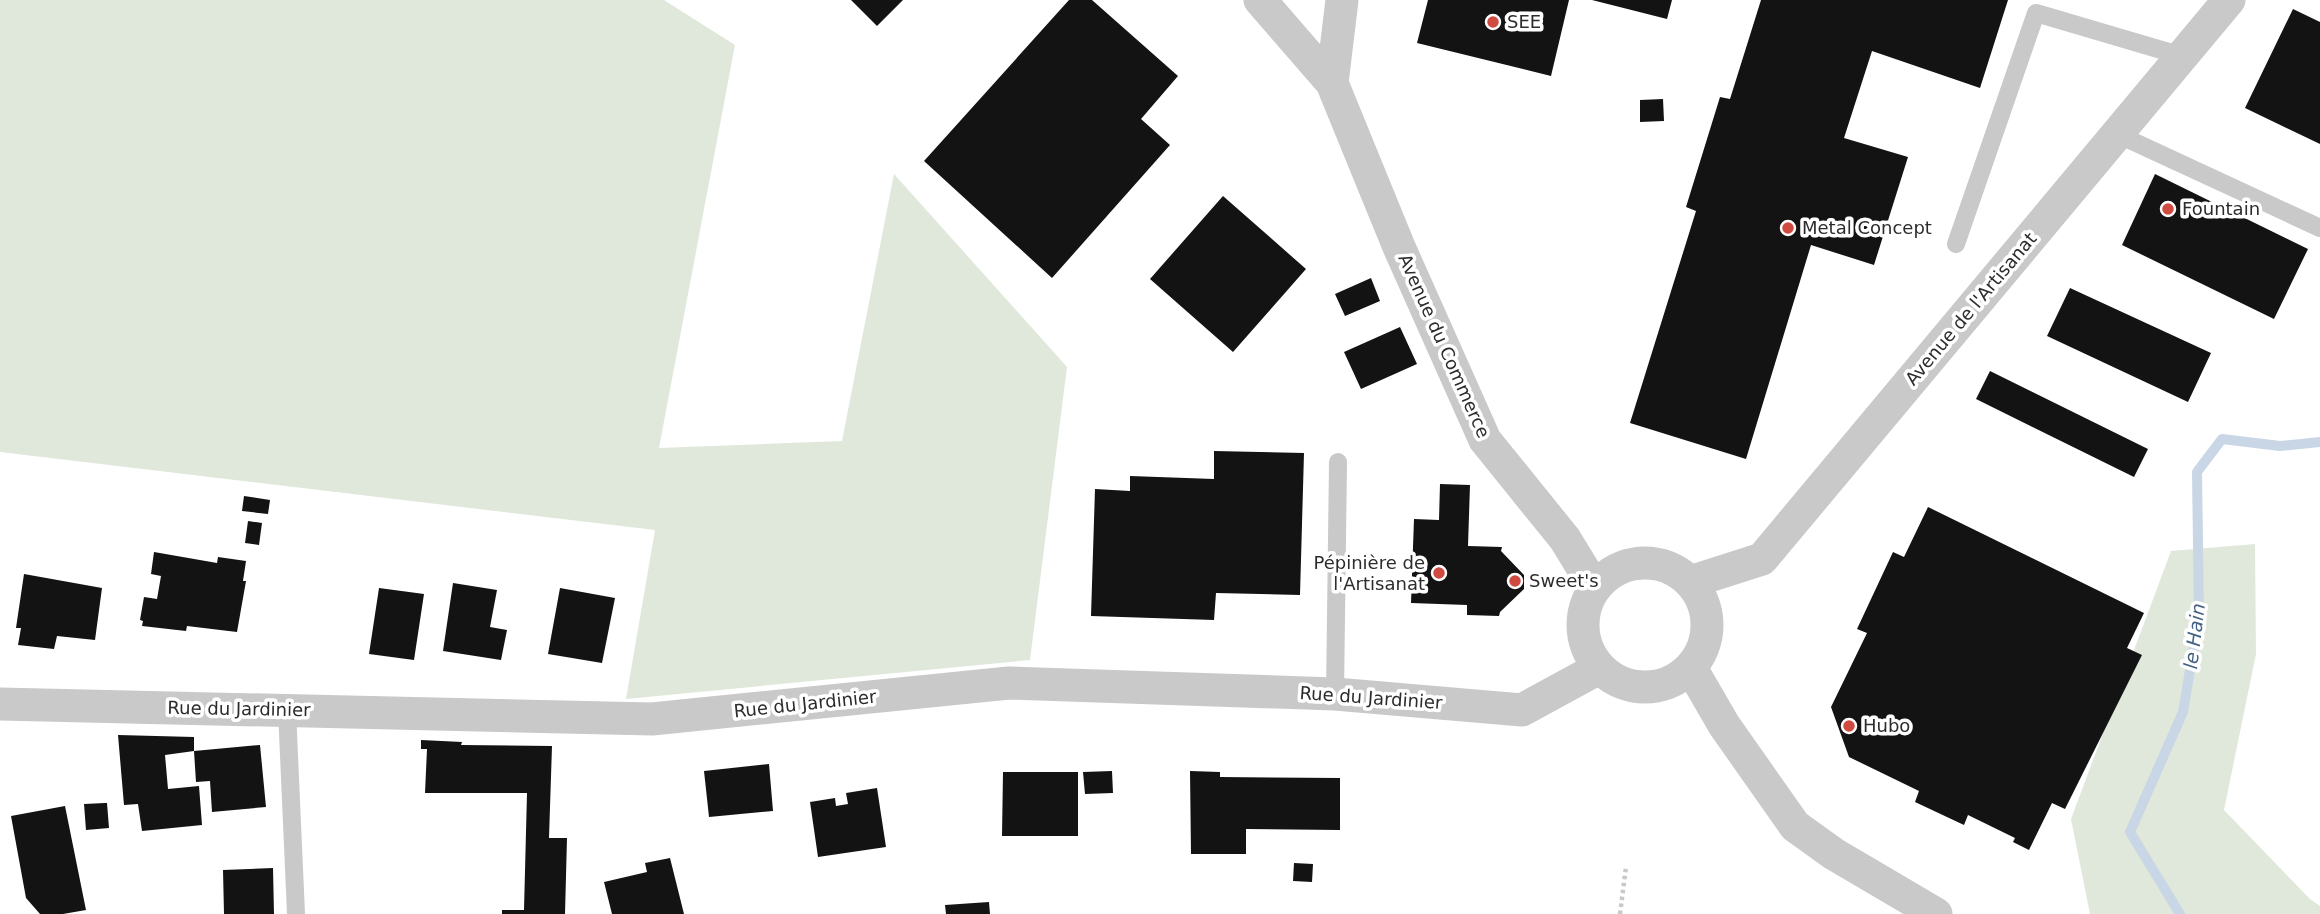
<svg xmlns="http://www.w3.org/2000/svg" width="2320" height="914" viewBox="0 0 2320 914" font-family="'DejaVu Sans',sans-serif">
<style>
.green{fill:#e0e8db}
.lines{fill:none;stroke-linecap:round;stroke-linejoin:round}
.stream{stroke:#c9d6e6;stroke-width:10}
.building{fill:#131313}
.path{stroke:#c9c9c9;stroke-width:4.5;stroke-dasharray:3.5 3.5;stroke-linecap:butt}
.service{stroke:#c9c9c9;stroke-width:18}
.minor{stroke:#c9c9c9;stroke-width:33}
.poi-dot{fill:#cf4b41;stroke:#fff;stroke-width:2.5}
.labels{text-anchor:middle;stroke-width:7;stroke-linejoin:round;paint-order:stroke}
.poi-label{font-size:18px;fill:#2c2c2c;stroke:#fff;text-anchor:start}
.street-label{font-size:18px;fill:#2c2c2c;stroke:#fff}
.water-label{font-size:19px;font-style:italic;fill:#446284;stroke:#fff}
</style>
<rect width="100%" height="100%" fill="#fff"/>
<path class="green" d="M 0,0 L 664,0 L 735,45 L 659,448 L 842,441 L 894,174 L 1067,367 L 1030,660 L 626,699 L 655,530 L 0,452 Z
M 2255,544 L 2256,654 L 2224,810 L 2310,899 L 2320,906 L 2320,914 L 2090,914 L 2071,819 L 2171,551 Z"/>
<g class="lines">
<path class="stream" d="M 2180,914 L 2130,832 L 2183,712 L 2199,616 L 2197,472 L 2222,439 L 2280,446 L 2320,442"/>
</g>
<path class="building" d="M 851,0 L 903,0 L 877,26 Z
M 1069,0 L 1092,0 L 1178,76 L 1141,119 L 1170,145 L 1052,278 L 924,161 Z
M 1428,0 L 1569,0 L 1551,76 L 1417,43 Z
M 1592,0 L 1672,0 L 1667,19 Z
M 1761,0 L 2008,0 L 1980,88 L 1872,51 L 1844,138 L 1908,157 L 1874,265 L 1811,245 L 1746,459 L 1630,423 L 1696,211 L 1686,207 L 1720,97 L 1730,99 Z
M 2293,9 L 2320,22 L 2320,144 L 2245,108 Z
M 1663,99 L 1664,121 L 1640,122 L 1640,100 Z
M 2155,174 L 2308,249 L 2274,319 L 2122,245 Z
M 1223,196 L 1306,269 L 1233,352 L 1150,279 Z
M 1371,278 L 1380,301 L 1345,316 L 1335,294 Z
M 2070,288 L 2211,353 L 2188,402 L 2047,336 Z
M 1400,327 L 1417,364 L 1361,389 L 1344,352 Z
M 1990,371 L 2148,449 L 2134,477 L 1976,399 Z
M 1214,451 L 1304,453 L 1300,595 L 1216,593 L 1214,620 L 1091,616 L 1095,489 L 1130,491 L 1130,476 L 1214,479 Z
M 1440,484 L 1470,485 L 1468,546 L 1502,547 L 1501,551 L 1524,575 L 1524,589 L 1500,612 L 1499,616 L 1467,615 L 1467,605 L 1411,603 L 1414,519 L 1439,520 Z
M 244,496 L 270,500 L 268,514 L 242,511 Z
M 1928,507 L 2144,613 L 2127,648 L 2142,655 L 2065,809 L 2052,803 L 2029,850 L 2013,842 L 2015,838 L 1968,815 L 1964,825 L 1915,802 L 1919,791 L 1849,757 L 1831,707 L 1867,633 L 1857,629 L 1893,552 L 1904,557 Z
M 248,521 L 262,523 L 259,545 L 245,543 Z
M 154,552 L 217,563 L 218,557 L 246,561 L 243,581 L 246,581 L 237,632 L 187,626 L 186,631 L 142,626 L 143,621 L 140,620 L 144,597 L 157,599 L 161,576 L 151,574 Z
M 24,574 L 102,588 L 95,640 L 57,636 L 54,649 L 18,645 L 21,628 L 16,628 Z
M 453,583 L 497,590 L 490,627 L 507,630 L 501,660 L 443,651 Z
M 379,588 L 424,594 L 414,660 L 369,654 Z
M 560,588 L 615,598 L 602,663 L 548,654 Z
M 118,735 L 194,737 L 194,751 L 165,755 L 168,789 L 199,786 L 202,825 L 142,831 L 138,804 L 124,805 Z
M 421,740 L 462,742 L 461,745 L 552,746 L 549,838 L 567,838 L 565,914 L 502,914 L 502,910 L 524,910 L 527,793 L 425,793 L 427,749 L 421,749 Z
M 260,745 L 266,807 L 212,812 L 210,781 L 196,782 L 194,751 Z
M 769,764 L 773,811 L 709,817 L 704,771 Z
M 1112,771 L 1113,793 L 1085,794 L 1083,772 Z
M 1190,771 L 1220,772 L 1220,777 L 1340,778 L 1340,830 L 1246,829 L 1246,854 L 1191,854 Z
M 1003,772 L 1078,772 L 1078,836 L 1002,836 Z
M 877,788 L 886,847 L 818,857 L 810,802 L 835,798 L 836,806 L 848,804 L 846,793 Z
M 105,803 L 107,803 L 109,828 L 86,830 L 84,804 Z
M 65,806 L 86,910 L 63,914 L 40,914 L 26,898 L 11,816 Z
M 670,858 L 684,914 L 612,914 L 604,882 L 647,872 L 645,863 Z
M 1294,863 L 1313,864 L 1312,882 L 1293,881 Z
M 273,868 L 274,914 L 224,914 L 223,870 Z
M 989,902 L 990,914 L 946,914 L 945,905 Z"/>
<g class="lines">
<path class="path" d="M 1620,914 L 1626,867"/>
<path class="service" d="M 2117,134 L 2320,228
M 1956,244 L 2036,13 L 2182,56
M 1335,694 L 1338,462
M 287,710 L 296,914"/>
<path class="minor" d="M 1260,0 L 1332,83 L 1342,0
M 1332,83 L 1399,247 L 1485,440 L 1565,539 L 1595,588
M1583 625a62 62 0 1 1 124 0a62 62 0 1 1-124 0Z
M 1690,582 L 1762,559 L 2229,0
M 1691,668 L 1724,725 L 1795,826 L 1834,854 L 1936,914
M 0,704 L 652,719 L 1009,683 L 1335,694 L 1522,710 L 1599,668"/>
</g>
<g class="poi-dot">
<circle cx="1493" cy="22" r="7"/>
<circle cx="2168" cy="209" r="7"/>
<circle cx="1788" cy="228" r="7"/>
<circle cx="1439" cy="573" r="7"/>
<circle cx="1515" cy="581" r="7"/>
<circle cx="1849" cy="726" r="7"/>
</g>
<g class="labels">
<g class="poi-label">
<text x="1507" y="28">SEE</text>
<text x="2182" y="215">Fountain</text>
<text x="1802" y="234">Metal Concept</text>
<text x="1425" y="569" text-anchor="end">Pépinière de<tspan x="1425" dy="21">l'Artisanat</tspan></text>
<text x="1529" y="587">Sweet's</text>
<text x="1863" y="732">Hubo</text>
</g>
<g class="street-label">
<text transform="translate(1971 309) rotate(-50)" y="6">Avenue de l'Artisanat</text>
<text transform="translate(1444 346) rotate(66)" y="6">Avenue du Commerce</text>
<text transform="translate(1371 698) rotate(4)" y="6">Rue du Jardinier</text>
<text transform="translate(805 704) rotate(-6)" y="6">Rue du Jardinier</text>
<text transform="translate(239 709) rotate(1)" y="6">Rue du Jardinier</text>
</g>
<g class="water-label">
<text transform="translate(2194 636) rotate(-83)" y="7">le Hain</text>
</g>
</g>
</svg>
